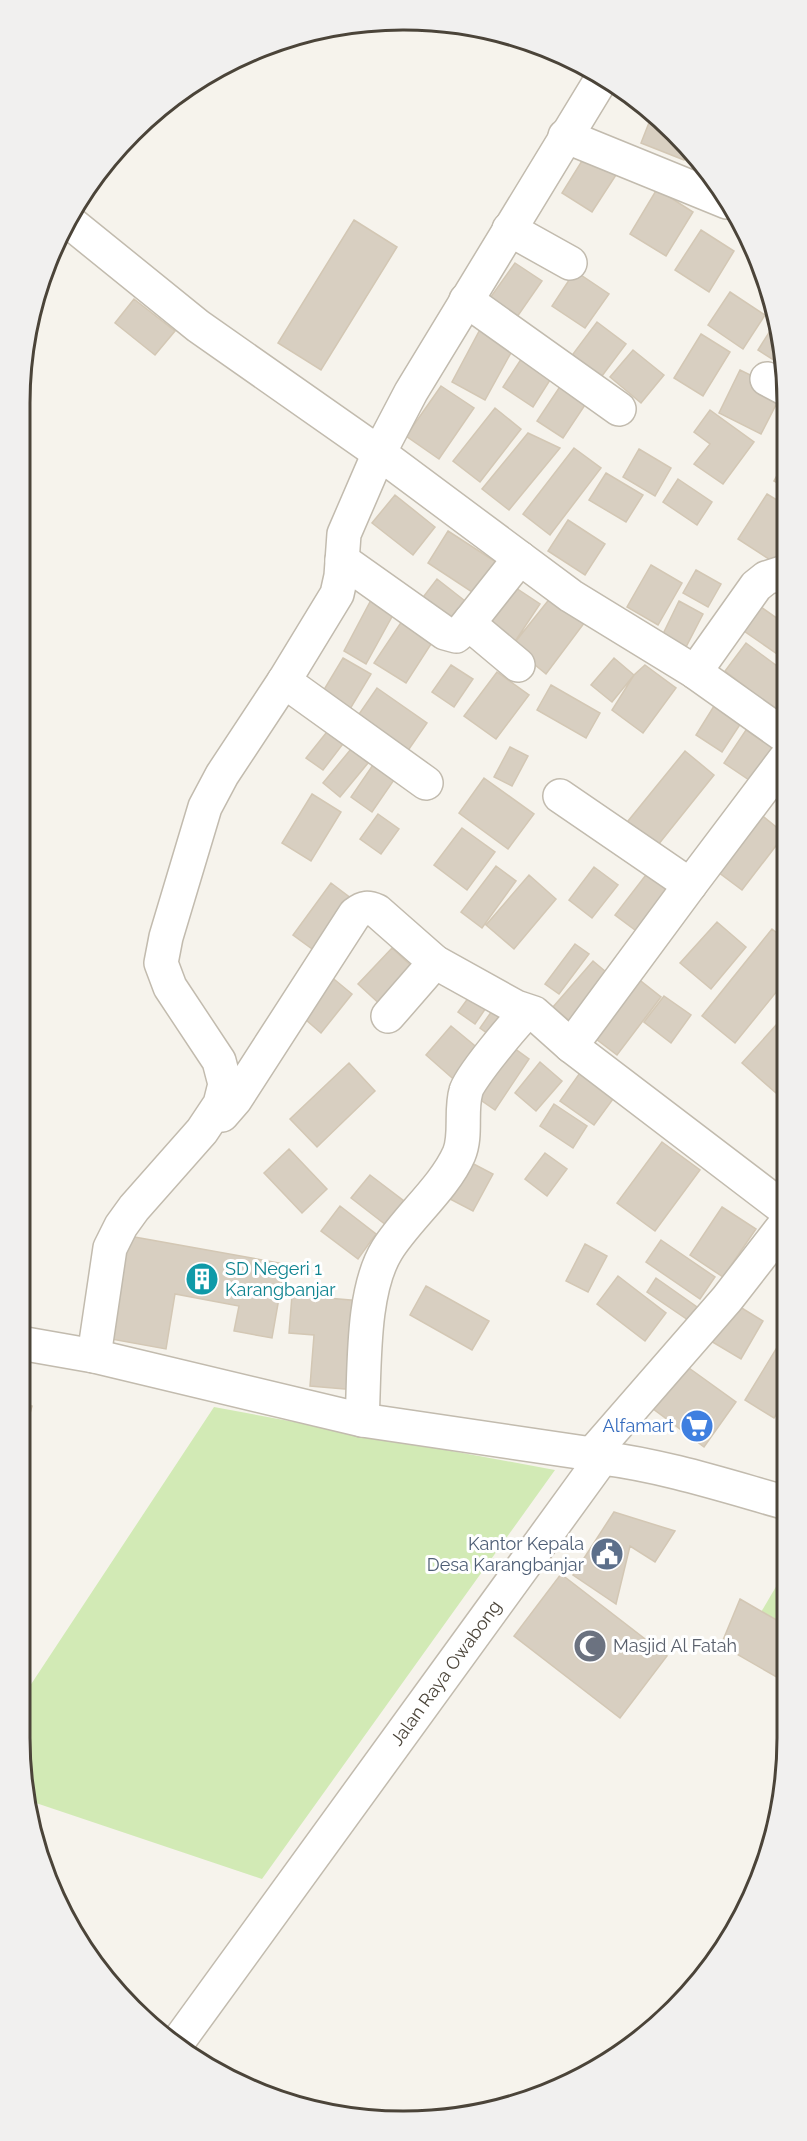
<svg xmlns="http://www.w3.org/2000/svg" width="807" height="2141" viewBox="0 0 807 2141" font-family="Raleway,sans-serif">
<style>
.green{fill:#d2eab5}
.building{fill:#d8cfc1;stroke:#d3c7b4;stroke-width:1.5}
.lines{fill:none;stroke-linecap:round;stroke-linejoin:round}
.minor-casing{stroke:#c2bbae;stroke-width:36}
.minor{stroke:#fff;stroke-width:33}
.labels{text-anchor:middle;stroke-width:6;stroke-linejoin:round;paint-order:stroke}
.culture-label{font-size:18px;fill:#0d838f;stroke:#fff;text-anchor:start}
.shop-label{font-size:18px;fill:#366cbe;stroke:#fff;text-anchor:end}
.service-label{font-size:18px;fill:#4e5e75;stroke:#fff;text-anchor:end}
.worship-label{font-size:18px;fill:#5b616d;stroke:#fff;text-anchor:start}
.street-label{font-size:18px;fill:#4b4439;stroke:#fff}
.rim{fill:none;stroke:#4b4439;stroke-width:3}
</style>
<rect width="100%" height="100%" fill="#f6f3ec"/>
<path class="green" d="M 214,1407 L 555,1470 L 262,1879 L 30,1801 L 20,1737 L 20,1701 Z
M 787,1568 L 787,1641 L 754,1624 Z"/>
<path class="building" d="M 652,115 L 689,148 L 684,160 L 641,143 Z
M 585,156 L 616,175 L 592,212 L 562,193 Z
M 657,189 L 693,212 L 666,256 L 630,234 Z
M 354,220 L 397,247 L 321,370 L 278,343 Z
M 701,230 L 734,251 L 709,292 L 675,270 Z
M 515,263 L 542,281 L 517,317 L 490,298 Z
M 575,271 L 609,294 L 585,328 L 552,306 Z
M 730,292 L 765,315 L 743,349 L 708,325 Z
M 134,299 L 175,331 L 155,355 L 115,323 Z
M 484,322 L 518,340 L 485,400 L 452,382 Z
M 597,322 L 626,344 L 599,380 L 570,358 Z
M 775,323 L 784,353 L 783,366 L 758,350 Z
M 701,334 L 730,352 L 703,396 L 674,378 Z
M 527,350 L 557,369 L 533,407 L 503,387 Z
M 633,350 L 664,375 L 641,403 L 610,377 Z
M 740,370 L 783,391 L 761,434 L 719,413 Z
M 565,379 L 591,396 L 563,438 L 537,421 Z
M 441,386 L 474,408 L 439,459 L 406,436 Z
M 495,408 L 521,429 L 480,482 L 453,461 Z
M 710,410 L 754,442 L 723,484 L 694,464 L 710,444 L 694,432 Z
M 528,433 L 560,448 L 509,510 L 482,489 Z
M 574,448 L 601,468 L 550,535 L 523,514 Z
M 639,449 L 671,468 L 655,496 L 623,477 Z
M 784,463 L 784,487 L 774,481 Z
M 606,473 L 643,495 L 626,522 L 589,500 Z
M 678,479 L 712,502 L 697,525 L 663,502 Z
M 767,494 L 785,505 L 785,561 L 781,567 L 738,539 Z
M 395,495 L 435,527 L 413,555 L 372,523 Z
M 568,520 L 605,544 L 585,575 L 548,551 Z
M 448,531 L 496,562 L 475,594 L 428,563 Z
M 651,565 L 682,583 L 658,625 L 627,607 Z
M 696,570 L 721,584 L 708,607 L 683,593 Z
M 437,579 L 469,604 L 449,629 L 417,605 Z
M 513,586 L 540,604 L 512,646 L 486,628 Z
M 551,597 L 585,622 L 546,674 L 512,646 Z
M 371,600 L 394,613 L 366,664 L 344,651 Z
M 679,601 L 703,614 L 685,649 L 662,636 Z
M 761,607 L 785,624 L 785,650 L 780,656 L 744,631 Z
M 402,621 L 433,641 L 406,683 L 374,663 Z
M 746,643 L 785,672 L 785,698 L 776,710 L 725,671 Z
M 343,658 L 371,674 L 347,714 L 319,698 Z
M 614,658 L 634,675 L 612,702 L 591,685 Z
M 451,665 L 473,679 L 454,707 L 432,692 Z
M 645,665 L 676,688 L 643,733 L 612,710 L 634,675 Z
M 497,672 L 529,695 L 496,739 L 464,716 Z
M 551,685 L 600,713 L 586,738 L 537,710 Z
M 377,688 L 427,723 L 407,752 L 357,717 Z
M 714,706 L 741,723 L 722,752 L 696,735 Z
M 330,728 L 346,740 L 323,770 L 306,758 Z
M 746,730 L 773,748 L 752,782 L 724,763 Z
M 510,747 L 528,756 L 512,786 L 494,777 Z
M 351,749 L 368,763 L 340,797 L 323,783 Z
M 685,751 L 714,775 L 654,850 L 624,826 Z
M 375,762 L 396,777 L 372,812 L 351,797 Z
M 484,778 L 534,814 L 508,849 L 459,813 Z
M 312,794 L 341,812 L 311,861 L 282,843 Z
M 754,809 L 785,834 L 742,890 L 710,866 Z
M 378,814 L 399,829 L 381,854 L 360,839 Z
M 462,828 L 495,852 L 467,890 L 434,865 Z
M 496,866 L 516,881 L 482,928 L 461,912 Z
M 594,867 L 618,885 L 592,918 L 569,900 Z
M 652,867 L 679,888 L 643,936 L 615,915 Z
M 529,875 L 556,899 L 514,949 L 486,925 Z
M 331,883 L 356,902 L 319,954 L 293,935 Z
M 717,922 L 746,947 L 711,989 L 680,963 Z
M 772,929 L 786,940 L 786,980 L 735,1043 L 702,1016 Z
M 575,944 L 589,954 L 559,994 L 545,984 Z
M 392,948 L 418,972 L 384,1008 L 358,984 Z
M 593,961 L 612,977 L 572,1023 L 553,1007 Z
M 632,974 L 661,997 L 617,1055 L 587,1032 Z
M 329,975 L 352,994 L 321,1033 L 298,1013 Z
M 474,990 L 490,1002 L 475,1024 L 458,1012 Z
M 664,996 L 691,1015 L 671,1043 L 644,1022 Z
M 494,1008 L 510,1019 L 495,1039 L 480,1028 Z
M 786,1014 L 786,1081 L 776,1093 L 742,1063 Z
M 451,1026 L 485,1054 L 459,1084 L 426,1055 Z
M 507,1043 L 529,1059 L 495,1110 L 472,1094 Z
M 540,1062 L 562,1081 L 536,1111 L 515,1093 Z
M 349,1063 L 375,1091 L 317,1147 L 290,1119 Z
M 582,1070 L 616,1095 L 594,1125 L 560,1101 Z
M 554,1104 L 587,1126 L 573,1148 L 540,1126 Z
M 662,1142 L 700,1170 L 655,1231 L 617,1203 Z
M 289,1149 L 327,1189 L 302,1213 L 264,1173 Z
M 545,1153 L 567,1169 L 547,1196 L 525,1179 Z
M 466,1160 L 493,1174 L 473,1211 L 446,1197 Z
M 370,1175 L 404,1201 L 386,1225 L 351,1198 Z
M 340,1206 L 376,1234 L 358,1259 L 321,1231 Z
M 722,1207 L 756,1229 L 723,1277 L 690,1255 Z
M 129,1236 L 285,1264 L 272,1338 L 234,1331 L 239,1306 L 175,1294 L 166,1349 L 111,1339 Z
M 661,1240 L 715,1277 L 700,1299 L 646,1262 Z
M 585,1244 L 607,1256 L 588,1292 L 566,1281 Z
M 618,1276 L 666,1313 L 645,1341 L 597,1304 Z
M 656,1278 L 697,1307 L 688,1320 L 647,1292 Z
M 426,1286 L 489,1321 L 472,1350 L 410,1315 Z
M 292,1295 L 362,1301 L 356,1390 L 310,1386 L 314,1335 L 289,1333 Z
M 727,1299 L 763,1321 L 741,1359 L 704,1337 Z
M 784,1336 L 787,1337 L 787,1397 L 774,1418 L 745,1400 Z
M 682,1363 L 736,1402 L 704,1447 L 648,1405 Z
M 20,1404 L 32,1406 L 20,1450 Z
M 614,1512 L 675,1531 L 655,1562 L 630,1546 L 616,1604 L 573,1575 Z
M 561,1574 L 667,1656 L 620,1718 L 514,1636 Z
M 740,1599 L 787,1626 L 787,1683 L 721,1645 Z"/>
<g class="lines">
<g class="minor-casing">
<g id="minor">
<path d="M 565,136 L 727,202"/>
<path d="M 72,224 L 198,326 L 379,453 L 571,596 L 695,672 L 785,736"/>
<path d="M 509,229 L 570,263"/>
<path d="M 466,300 L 619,409"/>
<path d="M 767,379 L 784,388"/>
<path d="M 342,560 L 445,633 L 456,636 L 462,631 L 471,620"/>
<path d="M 518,665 L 475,629 L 471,620 L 520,558"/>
<path d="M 695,672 L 756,586 L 766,578 L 785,572"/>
<path d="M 284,681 L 426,783"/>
<path d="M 785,759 L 690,885 L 571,1046 L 786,1210"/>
<path d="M 560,796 L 690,885"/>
<path d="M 388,1016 L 435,962"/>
<path d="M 222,1115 L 235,1100 L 355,914 C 364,907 368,907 377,911 L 435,962 L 516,1007 L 534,1013 L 571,1046"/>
<path d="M 20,1343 L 94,1356 L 362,1420 L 592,1454 L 602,1458"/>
<path d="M 94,1356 L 110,1248 L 121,1226 L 134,1208 L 202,1131 L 220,1104 L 225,1084 L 219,1061 L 170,987 L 161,963 L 166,937 L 205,807 L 222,775 L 284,681 L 337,594 L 341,576 L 344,534 L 379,453 L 411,392 L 602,78"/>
<path d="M 362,1420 C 365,1369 361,1292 387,1250 C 407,1218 444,1188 459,1154 C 467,1135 460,1111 466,1091 C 469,1078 516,1022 527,1012"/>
<path d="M 592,1454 L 727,1299 L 786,1223"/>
<path id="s1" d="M 178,2042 L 602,1458 C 665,1466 726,1486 787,1503"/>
</g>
</g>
<use href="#minor" class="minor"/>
</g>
<defs>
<g id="building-disc" transform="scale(1.725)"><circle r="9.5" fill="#0f9aa8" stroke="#fff"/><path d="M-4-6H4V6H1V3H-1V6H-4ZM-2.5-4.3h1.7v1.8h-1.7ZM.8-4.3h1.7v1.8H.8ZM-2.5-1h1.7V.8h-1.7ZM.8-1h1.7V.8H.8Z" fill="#fff"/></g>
<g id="supermarket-disc" transform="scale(1.725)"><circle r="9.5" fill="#3f7fe0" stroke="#fff"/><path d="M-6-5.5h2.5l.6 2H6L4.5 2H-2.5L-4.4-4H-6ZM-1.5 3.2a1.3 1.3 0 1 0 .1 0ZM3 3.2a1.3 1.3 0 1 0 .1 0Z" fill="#fff"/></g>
<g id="civic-disc" transform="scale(1.725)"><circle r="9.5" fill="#5c6f8a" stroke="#fff"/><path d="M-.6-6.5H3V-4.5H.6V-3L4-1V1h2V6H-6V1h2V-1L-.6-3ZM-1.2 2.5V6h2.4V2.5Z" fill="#fff"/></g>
<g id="mosque-disc" transform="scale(1.725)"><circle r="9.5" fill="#6b7280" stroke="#fff"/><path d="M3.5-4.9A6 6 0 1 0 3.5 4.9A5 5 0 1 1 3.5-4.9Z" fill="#fff"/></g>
</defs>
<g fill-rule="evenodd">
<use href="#building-disc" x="202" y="1279"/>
<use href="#supermarket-disc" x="697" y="1426"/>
<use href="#civic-disc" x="607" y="1554"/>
<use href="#mosque-disc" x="590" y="1646"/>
</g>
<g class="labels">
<g class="culture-label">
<text x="225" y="1275">SD Negeri 1<tspan x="225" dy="21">Karangbanjar</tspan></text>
</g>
<g class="shop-label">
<text x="674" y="1432">Alfamart</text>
</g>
<g class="service-label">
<text x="584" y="1550">Kantor Kepala<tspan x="584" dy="21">Desa Karangbanjar</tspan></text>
</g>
<g class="worship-label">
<text x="613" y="1652">Masjid Al Fatah</text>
</g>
<g class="street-label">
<text dy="6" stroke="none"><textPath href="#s1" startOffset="456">Jalan Raya Owabong</textPath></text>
</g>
</g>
<path d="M0 0H807V2141H0ZM403 30H404A373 373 0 0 1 777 403V1738A373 373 0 0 1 404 2111H403A373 373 0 0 1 30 1738V403A373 373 0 0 1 403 30Z" fill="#f1f0ef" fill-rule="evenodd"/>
<path class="rim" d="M403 30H404A373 373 0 0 1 777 403V1738A373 373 0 0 1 404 2111H403A373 373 0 0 1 30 1738V403A373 373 0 0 1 403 30Z"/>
</svg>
